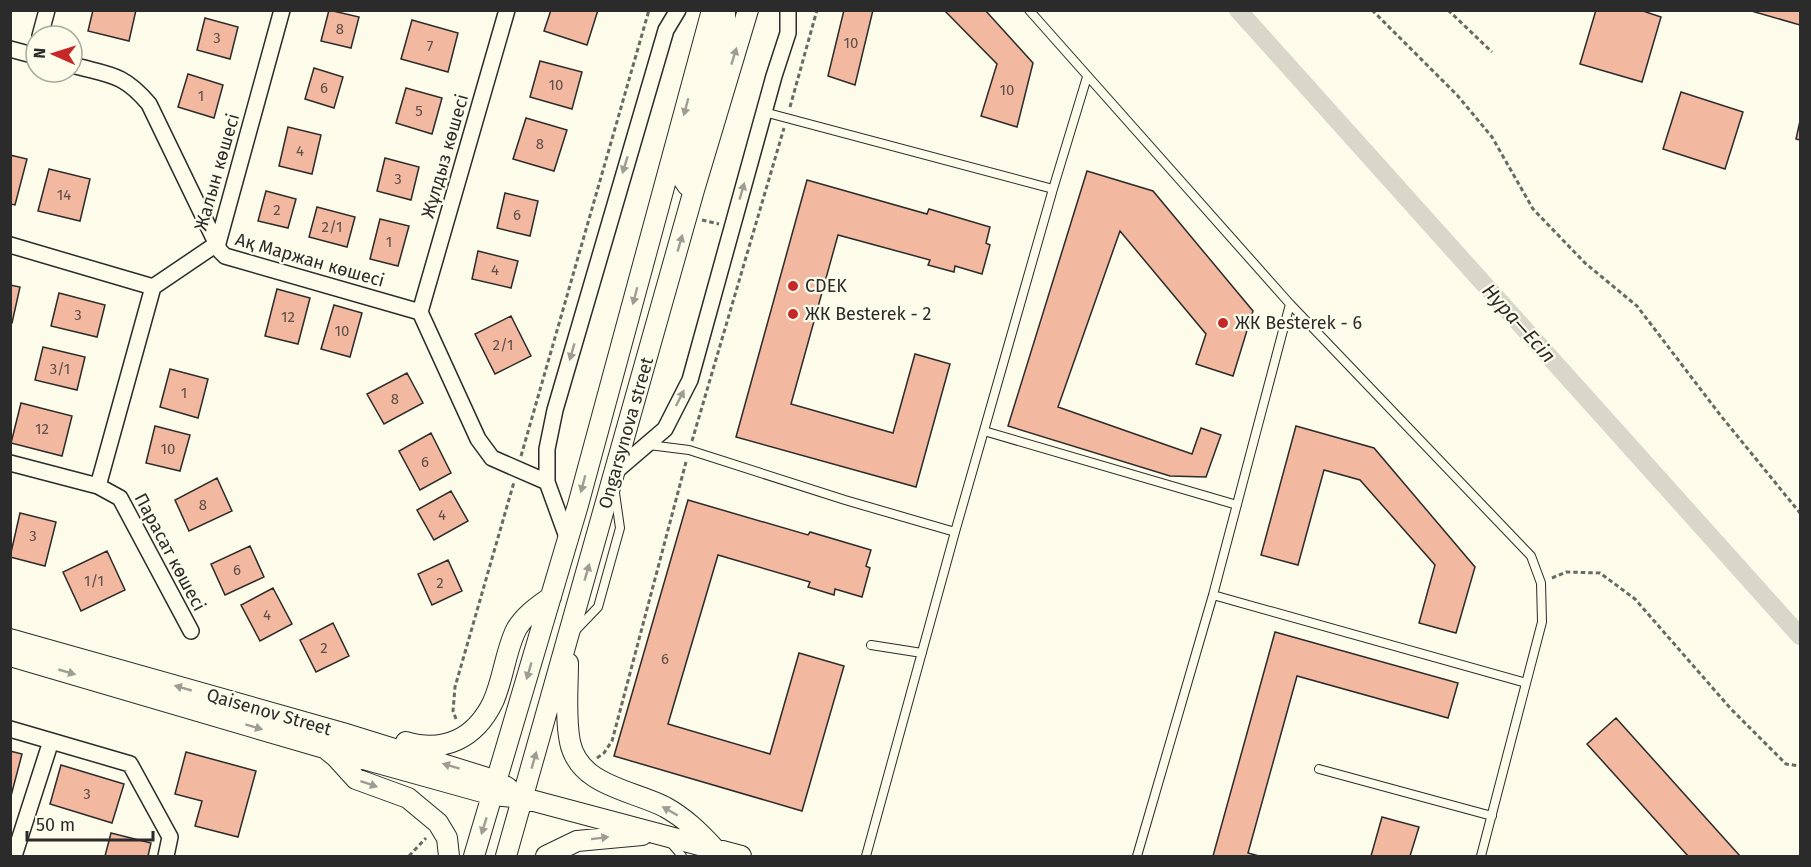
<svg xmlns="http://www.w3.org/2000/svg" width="1811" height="867" viewBox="0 0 1811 867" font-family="'Fira Sans',sans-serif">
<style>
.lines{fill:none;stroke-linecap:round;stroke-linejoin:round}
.canal{stroke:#d8d7c9;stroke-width:18}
.building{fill:#f2b8a0;stroke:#2b2b2b;stroke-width:1.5}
.service-casing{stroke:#2b2b2b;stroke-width:10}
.minor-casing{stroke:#2b2b2b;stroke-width:18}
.tertiary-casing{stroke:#2b2b2b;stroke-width:22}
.path{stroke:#6a6964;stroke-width:3;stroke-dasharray:4.5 3;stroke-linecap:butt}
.service{stroke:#fdfbea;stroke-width:8}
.minor{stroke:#fdfbea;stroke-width:15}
.tertiary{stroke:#fdfbea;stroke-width:20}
.oneway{fill:#9e9d94}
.poi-dot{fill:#c62828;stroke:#fdfbea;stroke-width:2}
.labels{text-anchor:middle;stroke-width:4.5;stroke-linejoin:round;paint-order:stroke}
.number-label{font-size:15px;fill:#5d4e48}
.street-label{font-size:18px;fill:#2b2b2b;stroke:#fdfbea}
.poi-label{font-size:18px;fill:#2b2b2b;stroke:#fdfbea;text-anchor:start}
.water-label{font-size:20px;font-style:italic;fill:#2b2b2b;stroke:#fdfbea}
</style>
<rect width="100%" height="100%" fill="#fdfbea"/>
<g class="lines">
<path class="canal" d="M 1238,10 L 1800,636"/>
</g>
<path class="building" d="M 93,10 L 136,10 L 129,41 L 88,31 Z
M 329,10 L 359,17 L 351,48 L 321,41 Z
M 551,10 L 598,10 L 587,45 L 544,31 Z
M 844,10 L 873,10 L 855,85 L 828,76 Z
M 944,10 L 985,10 L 1033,63 L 1017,127 L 981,116 L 997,64 Z
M 1596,10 L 1640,10 L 1661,17 L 1642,82 L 1580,64 Z
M 1748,10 L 1800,10 L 1800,25 Z
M 205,18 L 238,27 L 230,59 L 197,50 Z
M 412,20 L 458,33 L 448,72 L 401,59 Z
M 540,61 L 582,72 L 572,109 L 530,97 Z
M 314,68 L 343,77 L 334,108 L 305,99 Z
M 188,74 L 223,85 L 214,118 L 178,107 Z
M 406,88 L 442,98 L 432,134 L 396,123 Z
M 1681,92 L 1743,112 L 1725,169 L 1663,149 Z
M 526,118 L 567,130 L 554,171 L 513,159 Z
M 1800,121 L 1800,140 L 1796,139 Z
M 288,127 L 321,135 L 312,174 L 279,166 Z
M 10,155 L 27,159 L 15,205 L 10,204 Z
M 385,158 L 419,167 L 411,200 L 377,191 Z
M 49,169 L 90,179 L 80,221 L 38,211 Z
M 1087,171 L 1153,191 L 1253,311 L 1233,376 L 1196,364 L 1206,334 L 1120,231 L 1058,407 L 1192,454 L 1201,428 L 1221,435 L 1206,477 L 1170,476 L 1008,426 Z
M 807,180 L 927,214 L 929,209 L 990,227 L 986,243 L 990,245 L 982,274 L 955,266 L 954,272 L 928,265 L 930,260 L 838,235 L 791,404 L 893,433 L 915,354 L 950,364 L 916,487 L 736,437 Z
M 266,191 L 296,199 L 288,228 L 258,221 Z
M 505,193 L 538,201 L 530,236 L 497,228 Z
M 317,207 L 355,217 L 347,247 L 309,237 Z
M 380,219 L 409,226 L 398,266 L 370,259 Z
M 478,251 L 518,261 L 511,288 L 472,279 Z
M 10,285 L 20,287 L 12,323 L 10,323 Z
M 277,289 L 310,298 L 298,344 L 265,336 Z
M 59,293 L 105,305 L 97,337 L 51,326 Z
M 334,305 L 362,313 L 350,357 L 321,349 Z
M 511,316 L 531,356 L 495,374 L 475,334 Z
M 43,347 L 85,357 L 77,390 L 35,380 Z
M 170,369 L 208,379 L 198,418 L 160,407 Z
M 407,373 L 423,403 L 384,424 L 367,394 Z
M 21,403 L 72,416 L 62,456 L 11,443 Z
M 155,426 L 190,435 L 180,471 L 146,463 Z
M 1296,426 L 1374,448 L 1475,567 L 1456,633 L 1419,623 L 1435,565 L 1360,480 L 1324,470 L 1298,565 L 1261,555 Z
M 431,433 L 451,473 L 420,490 L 399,451 Z
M 217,478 L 232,511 L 189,531 L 175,500 Z
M 451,491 L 468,521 L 434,540 L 417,510 Z
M 688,500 L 808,535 L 810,532 L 871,550 L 866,566 L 870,568 L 862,597 L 835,589 L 834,595 L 808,587 L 810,582 L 718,555 L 668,724 L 770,754 L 799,653 L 844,666 L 802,811 L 614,756 Z
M 20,513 L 56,522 L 45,566 L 10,557 Z
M 250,546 L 264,577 L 225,595 L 211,564 Z
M 107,551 L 125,590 L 81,611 L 63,572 Z
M 448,560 L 462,591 L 432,605 L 418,574 Z
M 273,588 L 292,624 L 260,641 L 241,605 Z
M 333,623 L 349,656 L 316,672 L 300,640 Z
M 1275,632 L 1458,683 L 1448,718 L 1297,676 L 1248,853 L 1259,856 L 1213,856 Z
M 1616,718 L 1740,856 L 1688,856 L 1587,744 Z
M 10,751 L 22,754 L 11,796 L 10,796 Z
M 186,752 L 256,771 L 238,837 L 195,826 L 202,801 L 175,794 Z
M 61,765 L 124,784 L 112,823 L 50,804 Z
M 1382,817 L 1419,827 L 1410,856 L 1371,856 Z
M 111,833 L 151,843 L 148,856 L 105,856 Z"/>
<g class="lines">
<g class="service-casing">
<path id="service" d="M 1029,10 L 1290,304 L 1531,556 L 1541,583 L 1542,622 L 1481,856
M 764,112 L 1053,189
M 984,431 L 1237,505
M 649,445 L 689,450 L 845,500 L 955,532 L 866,856
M 955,532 L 1053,189 L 1087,77
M 1213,595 L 1526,683
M 575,631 L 598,607 L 620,528 L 615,493
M 871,645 L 922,653
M 1319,769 L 1492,816
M 670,842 L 682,856
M 1137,856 L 1213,595 L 1290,304"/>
</g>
<g class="minor-casing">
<path id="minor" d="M 40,36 L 47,10
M 10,49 L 36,56
M 72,65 C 109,75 123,73 149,104 L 220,251 L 225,256 L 420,312 L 478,439 L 492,458 L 547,482
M 10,245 L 153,287
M 420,312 L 507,10
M 10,463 L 98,486 L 120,498 L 191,631
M 616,471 L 665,429 L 690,380 L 774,76 L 788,33 L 788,10
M 98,486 L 153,287 L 218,243 L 282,10
M 567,537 L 547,482 L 547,449 L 555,410 L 666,30 L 678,10
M 10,729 L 130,764 L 170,837 L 166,856
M 14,856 L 51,741"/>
</g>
<g class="tertiary-casing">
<path id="tertiary" d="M 694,190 L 687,185 L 683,179 L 684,169 L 725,27 L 725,10
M 10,639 L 343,733 L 497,781 L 508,788
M 10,656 L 324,748 L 493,795 L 523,798 L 741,856
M 568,663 C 568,689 565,717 570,742 C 579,786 632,790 665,807 C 685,818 699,832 714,848
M 406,742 C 444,753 475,739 493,702 C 503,680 505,654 515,632 C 522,617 538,606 551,597
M 326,749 L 336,757 L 356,779 L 408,798 L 438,823 L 447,838 L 449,856
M 474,856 L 578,505 L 712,10
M 506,856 L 694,190 L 748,10
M 546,856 L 577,841 L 642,835"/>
</g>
<path class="path" d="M 1372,10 L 1457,95 L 1492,137 L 1533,209 L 1585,263 L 1637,306 L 1721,416 L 1800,513
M 1448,10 L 1492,52
M 790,107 L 817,10
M 702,220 L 719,224
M 692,441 L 784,128
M 521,456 L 649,10
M 1552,578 L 1566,572 L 1600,573 L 1635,599 L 1731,709 L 1786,764 L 1800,766
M 456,719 L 453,711 L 455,687 L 514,482
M 597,758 L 604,753 L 612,741 L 686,462
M 409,856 L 426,838"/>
<use href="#service" class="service"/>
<use href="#minor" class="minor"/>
<use href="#tertiary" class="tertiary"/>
</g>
<defs><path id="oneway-solid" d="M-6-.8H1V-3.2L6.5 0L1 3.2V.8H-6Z" transform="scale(1.5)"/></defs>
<g class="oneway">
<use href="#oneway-solid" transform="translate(734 56) rotate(-73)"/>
<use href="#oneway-solid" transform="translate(686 107) rotate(105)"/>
<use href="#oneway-solid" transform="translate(625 165) rotate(107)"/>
<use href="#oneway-solid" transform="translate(742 191) rotate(-74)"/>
<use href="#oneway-solid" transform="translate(680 243) rotate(-74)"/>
<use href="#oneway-solid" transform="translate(635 296) rotate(105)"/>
<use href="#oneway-solid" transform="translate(572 352) rotate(106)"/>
<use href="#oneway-solid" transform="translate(680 398) rotate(-63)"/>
<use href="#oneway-solid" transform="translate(583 484) rotate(105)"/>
<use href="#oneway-solid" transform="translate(587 572) rotate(-74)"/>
<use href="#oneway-solid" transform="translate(529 671) rotate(106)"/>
<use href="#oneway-solid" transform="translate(67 672) rotate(16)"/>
<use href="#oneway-solid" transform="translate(183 688) rotate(-164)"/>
<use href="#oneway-solid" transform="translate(254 727) rotate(17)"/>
<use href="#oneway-solid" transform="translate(534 760) rotate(-74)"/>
<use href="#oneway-solid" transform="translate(451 766) rotate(-163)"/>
<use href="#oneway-solid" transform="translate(369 784) rotate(19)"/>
<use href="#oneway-solid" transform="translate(670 811) rotate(-150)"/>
<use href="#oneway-solid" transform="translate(484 826) rotate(107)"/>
<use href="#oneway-solid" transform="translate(600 838) rotate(-7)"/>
</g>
<g class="poi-dot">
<circle cx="793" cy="286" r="6"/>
<circle cx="793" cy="314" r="6"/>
<circle cx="1223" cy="323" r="6"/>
</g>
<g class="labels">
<g class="number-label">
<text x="340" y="34">8</text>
<text x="217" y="43">3</text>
<text x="851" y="48">10</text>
<text x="430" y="51">7</text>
<text x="556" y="90">10</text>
<text x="324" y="93">6</text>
<text x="1007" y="95">10</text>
<text x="201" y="101">1</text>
<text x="419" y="116">5</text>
<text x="540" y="149">8</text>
<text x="300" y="156">4</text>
<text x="398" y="184">3</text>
<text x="64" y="200">14</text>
<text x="277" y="215">2</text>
<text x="517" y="220">6</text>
<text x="332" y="232">2/1</text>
<text x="389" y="247">1</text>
<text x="495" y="275">4</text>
<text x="78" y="320">3</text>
<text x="288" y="322">12</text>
<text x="342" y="336">10</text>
<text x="503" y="350">2/1</text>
<text x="60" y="374">3/1</text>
<text x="184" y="398">1</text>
<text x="395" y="404">8</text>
<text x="42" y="434">12</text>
<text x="168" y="454">10</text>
<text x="425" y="467">6</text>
<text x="203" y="510">8</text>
<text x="442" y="520">4</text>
<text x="33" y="541">3</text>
<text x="237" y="575">6</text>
<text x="94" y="586">1/1</text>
<text x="440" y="588">2</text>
<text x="267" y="620">4</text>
<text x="324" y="653">2</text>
<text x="665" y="664">6</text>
<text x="87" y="799">3</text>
</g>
<g class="street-label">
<text transform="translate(445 156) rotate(-74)" y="6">Жұлдыз көшесі</text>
<text transform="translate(217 172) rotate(-74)" y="6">Жалын көшесі</text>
<text transform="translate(310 260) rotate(16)" y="6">Ақ Маржан көшесі</text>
<text transform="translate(626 433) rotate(-74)" y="6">Ongarsynova street</text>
<text transform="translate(170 552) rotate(62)" y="6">Парасат көшесі</text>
<text transform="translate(269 712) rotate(16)" y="6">Qaisenov Street</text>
</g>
<g class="poi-label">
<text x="805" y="292">CDEK</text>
<text x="805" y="320">ЖК Besterek - 2</text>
<text x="1235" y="329">ЖК Besterek - 6</text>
</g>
<g class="water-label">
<text transform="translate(1519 323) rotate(48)" y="7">Нура—Есіл</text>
</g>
</g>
<rect width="1811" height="867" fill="none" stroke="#2b2b2b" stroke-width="24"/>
<g transform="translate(54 54) rotate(273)"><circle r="28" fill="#fdfbea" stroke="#a9a89e" stroke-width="1.5"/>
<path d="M0-4.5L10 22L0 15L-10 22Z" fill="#c62828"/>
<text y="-9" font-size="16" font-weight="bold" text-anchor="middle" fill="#2b2b2b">N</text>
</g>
<path d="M27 831v9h126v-9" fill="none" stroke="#2b2b2b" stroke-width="3"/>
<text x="36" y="831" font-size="18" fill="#2b2b2b" stroke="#fdfbea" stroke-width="4.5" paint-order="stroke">50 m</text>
</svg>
